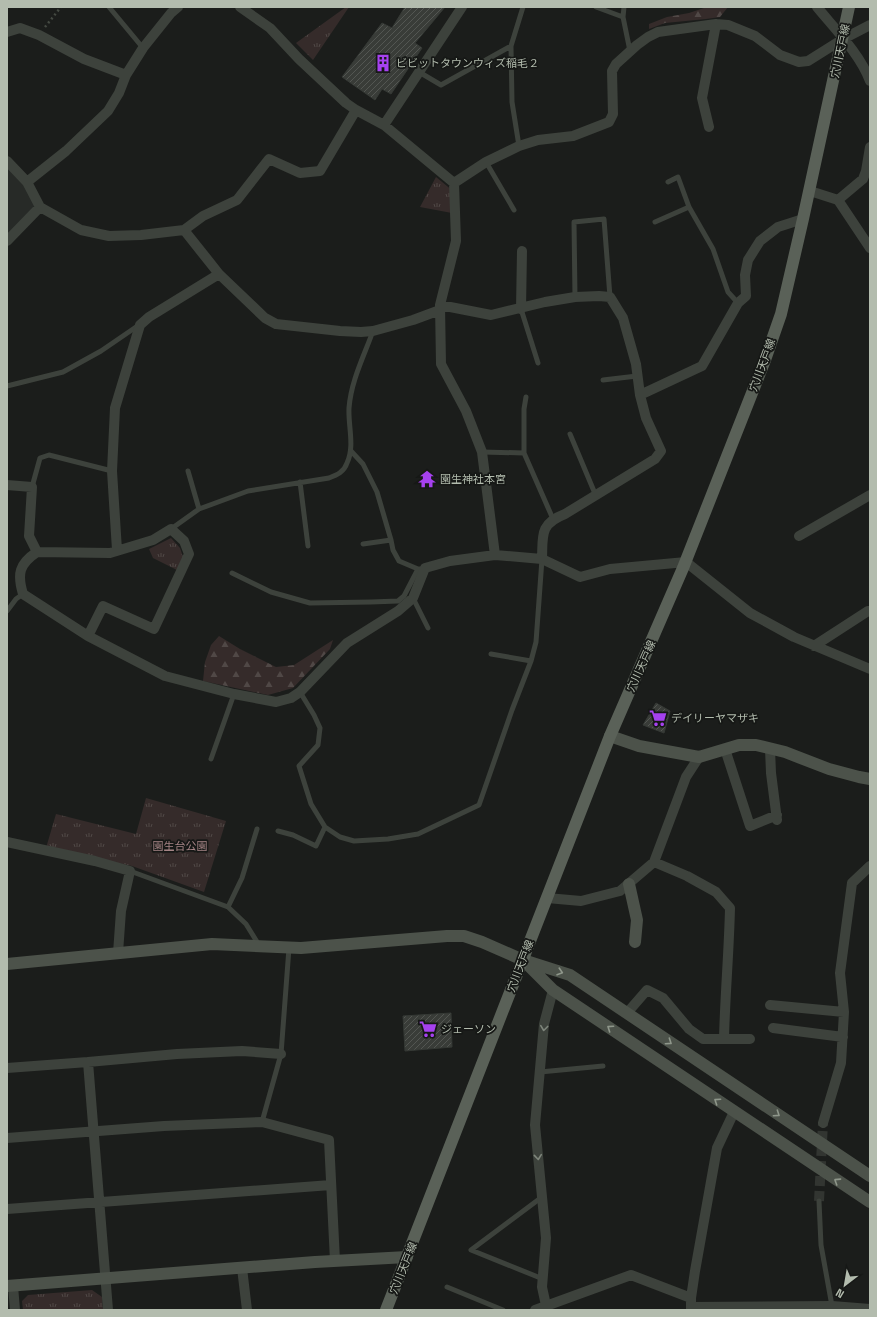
<svg xmlns="http://www.w3.org/2000/svg" width="877" height="1317" viewBox="0 0 877 1317" font-family="'Space Grotesk','Noto Sans JP',sans-serif">
<style>
.built{fill:#272a27}
.forest{fill:url(#forest-firs)}
.park{fill:url(#park-tufts)}
.building{fill:url(#building-hatch);stroke:#353935}
.lines{fill:none;stroke-linecap:round;stroke-linejoin:round}
.street-tunnel{stroke:#323531;stroke-width:10;stroke-dasharray:10 5;stroke-linecap:butt}
.path{stroke:#444942;stroke-width:2.5;stroke-dasharray:2 3;stroke-linecap:butt}
.lane{stroke:#3d423c;stroke-width:5}
.street{stroke:#3d423c;stroke-width:10}
.secondary{stroke:#4c524a;stroke-width:12}
.primary{stroke:#5a6158;stroke-width:12}
.oneway{stroke:#8f978b}
.oneway2{stroke:#7e857b}
.labels{text-anchor:middle;stroke-width:3.5;stroke-linejoin:round;paint-order:stroke}
.street-label{font-size:11px;fill:#b3bcae;stroke:#161816}
.poi-label{font-size:11px;fill:#b3bcae;stroke:#161816;text-anchor:start}
.park-label{font-size:11px;fill:#a68586;stroke:#161816}
</style>
<defs>
<pattern id="forest-firs" width="22" height="20" patternUnits="userSpaceOnUse"><rect width="22" height="20" fill="#352b2a"/><path d="M5 1l3.5 6h-7zM16 11l3.5 6h-7z" fill="#504846"/></pattern>
<pattern id="park-tufts" width="24" height="20" patternUnits="userSpaceOnUse"><rect width="24" height="20" fill="#352b2a"/><path d="M3 7l-1-3M5 7V3M7 7l1-3M15 17l-1-3M17 17v-4M19 17l1-3" fill="none" stroke="#504846"/></pattern>
<pattern id="building-hatch" width="6" height="6" patternUnits="userSpaceOnUse"><rect width="6" height="6" fill="#393c38"/><path d="M-1 1l2-2M0 6l6-6M5 7l2-2" fill="none" stroke="#535652"/></pattern>
</defs>
<rect width="100%" height="100%" fill="#1b1d1b"/>
<path class="built" d="M 7,166 L 24,183 L 35,207 L 7,237 Z"/>
<path class="forest" d="M 707,7 L 728,7 L 720,17 L 706,19 L 665,23 L 649,29 L 649,24 L 667,17 L 689,13 Z
M 219,636 L 240,649 L 276,667 L 294,665 L 333,640 L 330,649 L 293,688 L 268,695 L 203,681 L 205,662 L 211,645 Z"/>
<path class="park" d="M 346,7 L 349,7 L 313,60 L 296,43 Z
M 436,177 L 453,191 L 452,213 L 420,207 Z
M 171,538 L 180,548 L 183,557 L 177,570 L 153,558 L 149,549 Z
M 146,798 L 226,821 L 204,892 L 132,866 L 46,848 L 56,814 L 136,834 Z
M 92,1290 L 102,1297 L 103,1310 L 23,1310 L 22,1301 L 28,1295 Z"/>
<path class="building" d="M 405,7 L 445,7 L 415,43 L 422,48 L 391,94 L 382,89 L 375,100 L 342,77 L 382,23 L 392,28 Z
M 656,703 L 670,711 L 664,733 L 643,725 Z
M 451,1013 L 452,1047 L 405,1051 L 403,1016 Z"/>
<g class="lines">
<path class="street-tunnel" d="M 819,1201 L 823,1123"/>
<path class="path" d="M 45,27 L 61,7"/>
<path class="lane" d="M 109,7 L 143,48
M 596,7 L 623,17 L 630,51
M 623,17 L 624,7
M 419,72 L 441,85 L 511,46
M 519,146 L 512,102 L 511,46 L 523,7
M 486,162 L 514,210
M 668,182 L 678,177 L 689,207 L 713,249 L 728,292 L 738,303
M 655,222 L 689,207
M 575,297 L 574,222 L 604,219 L 610,297
M 521,309 L 538,363
M 603,380 L 637,376
M 7,386 L 63,372 L 101,351 L 139,325
M 526,397 L 524,409 L 524,453 L 553,519
M 570,434 L 596,496
M 351,451 L 363,464 L 377,492 L 391,540 L 393,550 L 399,561 L 418,569 L 420,569
M 482,452 L 524,453
M 188,471 L 199,509
M 300,482 L 308,546
M 32,487 L 40,458 L 49,455 L 112,471
M 171,529 L 199,509 L 248,491 L 329,478 C 337,475 344,472 347,463 C 355,446 348,426 349,408 C 351,381 364,356 373,331
M 363,544 L 391,540
M 232,573 L 271,592 L 310,603 L 371,602 L 398,601 L 404,596 L 418,569
M 413,598 L 428,628
M 7,611 L 16,599 L 23,594
M 491,654 L 531,661
M 300,692 L 314,715 L 320,728 L 318,745 L 299,766 L 311,804 L 325,827 L 340,837 L 354,841 L 388,839 L 418,834 L 479,805 L 512,710 L 531,661 L 536,642 L 542,559
M 211,759 L 234,694
M 278,831 L 293,835 L 316,846 L 325,827
M 130,871 L 228,907 L 246,924 L 259,945
M 228,907 L 242,878 L 257,829
M 540,1072 L 603,1066
M 262,1122 L 281,1054 L 289,948
M 542,1197 L 471,1250 L 543,1279
M 819,1201 L 821,1245 L 832,1306
M 447,1287 L 503,1310"/>
<path class="street" d="M 240,7 L 270,28 L 299,59 L 346,103 L 356,110 L 384,125 L 454,183 L 486,162 L 519,146 L 538,140 L 573,136 L 609,122 L 613,114 L 612,71 L 616,64 L 637,45 L 648,37 L 658,32 L 716,24 L 728,25 L 755,36 L 780,55 L 799,62 L 808,61 L 843,39 L 870,25
M 817,7 C 835,29 860,54 870,81
M 7,32 L 20,28 L 39,35 L 84,59 L 126,75
M 384,125 L 462,7
M 709,127 L 702,98 L 716,24
M 7,161 L 27,182 L 40,207 L 7,241
M 27,182 L 66,151 L 108,111 L 119,93 L 126,75 L 143,48 L 171,13 L 178,7
M 454,183 L 456,241 L 440,305 L 441,364 L 466,411 L 482,452 L 495,555
M 810,191 L 838,200 L 863,179 L 866,171 L 870,147
M 838,200 L 870,248
M 40,207 L 81,230 L 109,236 L 141,235 L 184,230 L 203,216 L 237,200 L 269,159 L 300,173 L 320,171 L 356,110
M 184,230 L 219,274 L 265,318 L 276,324 L 340,331 L 361,332 L 373,331 L 413,320 L 440,310
M 440,305 L 491,315 L 545,302 L 575,297 L 599,296 L 610,297 L 623,318 L 636,364 L 640,395 L 646,418 L 661,451 L 655,459 L 565,514 C 539,524 543,536 542,559
M 521,309 L 522,251
M 640,395 L 702,366 L 738,303 L 746,296 L 745,275 L 748,260 L 760,241 L 778,227 L 803,219
M 7,485 L 32,487 L 29,536 L 37,552 L 110,553 L 153,540 L 171,529 L 184,541 L 189,554 L 154,629 L 103,606 L 88,636
M 799,536 L 870,495
M 117,550 L 112,471 L 115,408 L 140,325 L 149,317 L 219,274
M 37,552 C 19,564 17,574 23,594 L 88,636 L 165,676 L 234,694 L 276,702 L 291,698 L 300,692 L 347,643 L 398,611 L 413,598 L 425,568 L 450,561 L 495,555 L 542,559 L 580,577 L 610,569 L 686,562 L 750,613 L 794,637 L 870,669
M 814,646 L 868,611
M 725,749 L 750,826 L 777,815
M 770,749 L 771,773 L 777,820
M 7,842 L 95,861 L 130,871 L 121,911 L 118,953
M 654,862 L 687,876 L 716,892 L 730,908 C 729,952 725,995 724,1039
M 547,898 L 581,901 L 620,891 L 654,862 L 686,777 L 699,757
M 770,1005 L 844,1012
M 627,1013 L 647,990 L 663,998 L 689,1029 L 703,1039 L 750,1039
M 773,1028 L 843,1037
M 88,1062 L 108,1310
M 7,1068 L 88,1062 L 177,1054 L 242,1051 L 281,1054
M 823,1123 L 841,1063 L 844,1012 L 840,973 L 852,883 L 870,866
M 7,1138 L 164,1126 L 262,1122 L 329,1140 L 335,1261
M 7,1209 L 331,1185
M 242,1268 L 247,1310
M 13,1286 L 15,1310
M 691,1307 L 832,1306 L 870,1309
M 535,1310 L 631,1275 L 691,1298
M 547,1310 L 542,1287 L 546,1238 L 535,1125 L 544,1024 L 553,990
M 691,1310 L 691,1298 L 695,1271 L 717,1148 L 734,1112"/>
<path class="secondary" d="M 610,736 L 639,746 L 699,757 L 739,745 L 756,745 L 785,752 L 829,769 L 859,777 L 870,779
M 629,884 L 637,920 L 635,942
M 525,962 L 553,990 L 870,1202
M 7,964 L 212,944 L 301,948 L 447,936 L 464,936 L 482,942 L 523,960 L 570,975 L 870,1176
M 7,1286 L 315,1262 L 407,1257"/>
<path class="primary" d="M 386,1310 L 610,736 L 683,568 L 765,360 L 781,314 L 803,219 L 849,7"/>
</g>
<defs><path id="oneway-chevron" d="M-2-3.5L2.5 0L-2 3.5" fill="none" stroke-width="1.6" stroke-linecap="round" stroke-linejoin="round"/></defs>
<g class="oneway">
<use href="#oneway-chevron" transform="translate(560 972) rotate(18)"/>
<use href="#oneway-chevron" transform="translate(610 1028) rotate(-146)"/>
<use href="#oneway-chevron" transform="translate(669 1042) rotate(34)"/>
<use href="#oneway-chevron" transform="translate(717 1101) rotate(-146)"/>
<use href="#oneway-chevron" transform="translate(777 1114) rotate(34)"/>
<use href="#oneway-chevron" transform="translate(837 1181) rotate(-147)"/>
</g>
<g class="oneway2">
<use href="#oneway-chevron" transform="translate(544 1028) rotate(97)"/>
<use href="#oneway-chevron" transform="translate(538 1157) rotate(84)"/>
</g>
<defs>
<g id="building-bare" transform="scale(1.38)"><path d="M-4-6H4V6H1V3H-1V6H-4ZM-2.5-4.3h1.7v1.8h-1.7ZM.8-4.3h1.7v1.8H.8ZM-2.5-1h1.7V.8h-1.7ZM.8-1h1.7V.8H.8Z" fill="#a641ef" stroke="#161816" stroke-width="2.5" paint-order="stroke"/></g>
<g id="temple-bare" transform="scale(1.38)"><path d="M0-6L5-2H3V0L6.5 2.5H4V6H1.5V3h-3V6H-4V2.5H-6.5L-3 0V-2H-5Z" fill="#a641ef" stroke="#161816" stroke-width="2.5" paint-order="stroke"/></g>
<g id="supermarket-bare" transform="scale(1.38)"><path d="M-6-5.5h2.5l.6 2H6L4.5 2H-2.5L-4.4-4H-6ZM-1.5 3.2a1.3 1.3 0 1 0 .1 0ZM3 3.2a1.3 1.3 0 1 0 .1 0Z" fill="#a641ef" stroke="#161816" stroke-width="2.5" paint-order="stroke"/></g>
</defs>
<g fill-rule="evenodd">
<use href="#building-bare" x="383" y="63"/>
<use href="#temple-bare" x="427" y="479"/>
<use href="#supermarket-bare" x="658" y="718"/>
<use href="#supermarket-bare" x="428" y="1029"/>
</g>
<g class="labels">
<g class="street-label">
<text transform="translate(840 51) rotate(-78)" y="4">穴川天戸線</text>
<text transform="translate(762 365) rotate(-70)" y="4">穴川天戸線</text>
<text transform="translate(641 666) rotate(-66)" y="4">穴川天戸線</text>
<text transform="translate(520 966) rotate(-69)" y="4">穴川天戸線</text>
<text transform="translate(403 1268) rotate(-68)" y="4">穴川天戸線</text>
</g>
<g class="poi-label">
<text x="396" y="67">ビビットタウンウィズ稲毛２</text>
<text x="440" y="483">園生神社本宮</text>
<text x="671" y="722">デイリーヤマザキ</text>
<text x="441" y="1033">ジェーソン</text>
</g>
<g class="park-label">
<text x="180" y="850">園生台公園</text>
</g>
</g>
<rect width="877" height="1317" fill="none" stroke="#b3bcae" stroke-width="16"/>
<g transform="translate(845 1285) rotate(211)" stroke="#161816" stroke-width="3" paint-order="stroke">
<path d="M0-3L7 15L0 10L-7 15Z" fill="#b3bcae"/>
<text y="-6" font-size="11" font-weight="bold" text-anchor="middle" fill="#b3bcae">N</text>
</g>
</svg>
